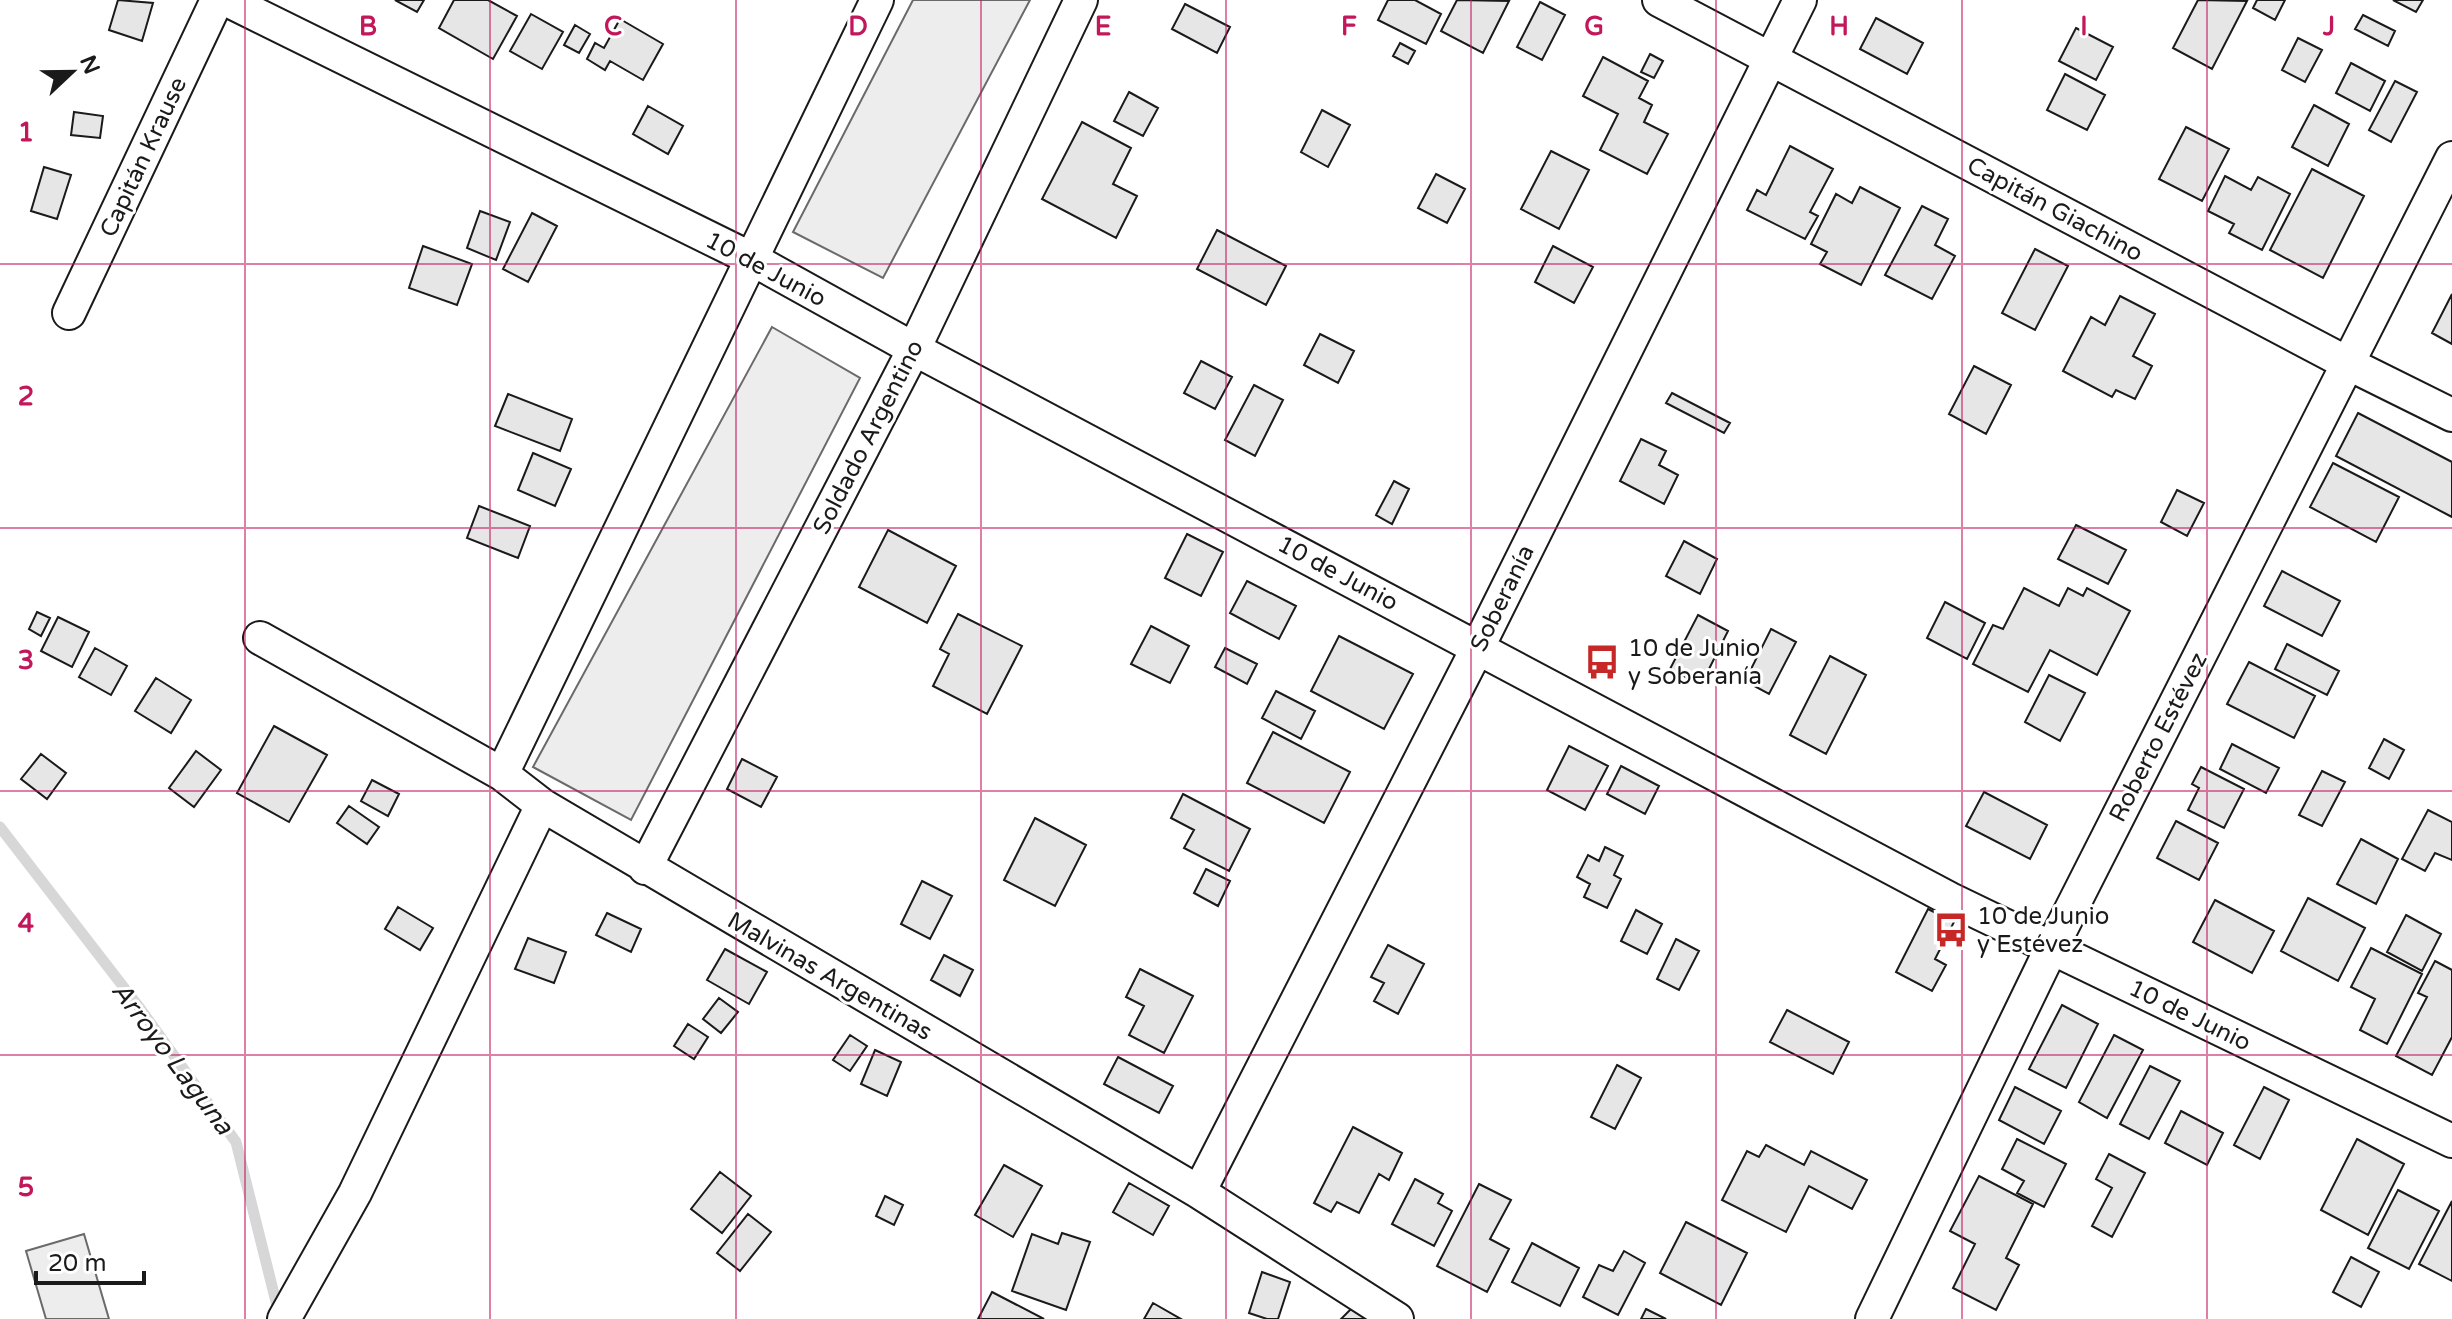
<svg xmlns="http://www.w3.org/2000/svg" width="2452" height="1319" viewBox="0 0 2452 1319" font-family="'Varela Round',sans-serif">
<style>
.built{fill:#ededed;stroke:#6a6a6a;stroke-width:2}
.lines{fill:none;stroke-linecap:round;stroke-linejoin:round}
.stream{stroke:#d7d7d7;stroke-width:11}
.building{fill:#e6e6e6;stroke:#1a1a1a;stroke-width:2}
.minor-casing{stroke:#1a1a1a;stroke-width:36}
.minor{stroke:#fff;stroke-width:32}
.grid{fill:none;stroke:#c2185b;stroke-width:2;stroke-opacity:0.55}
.labels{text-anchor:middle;stroke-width:6;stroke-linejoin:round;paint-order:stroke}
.street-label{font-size:24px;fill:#1a1a1a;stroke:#fff}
.poi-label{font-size:24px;fill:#1a1a1a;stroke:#fff;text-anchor:start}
.water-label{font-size:26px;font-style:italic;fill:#1a1a1a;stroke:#fff}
.grid-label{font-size:26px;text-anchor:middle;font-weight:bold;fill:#c2185b;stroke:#fff;stroke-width:6;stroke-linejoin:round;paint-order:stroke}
</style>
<rect width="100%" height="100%" fill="#fff"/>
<path class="built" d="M 913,0 L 1030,0 L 883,278 L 793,232 Z
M 772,327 L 860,378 L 631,820 L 533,767 Z
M 84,1234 L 109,1319 L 46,1319 L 26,1251 Z"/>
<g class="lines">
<path class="stream" d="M 0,827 L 139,1007 L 236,1142 L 279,1314"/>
</g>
<path class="building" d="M 118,0 L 153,3 L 142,41 L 109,30 Z
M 395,0 L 424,0 L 417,12 Z
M 454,0 L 488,0 L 517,16 L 493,59 L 439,28 Z
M 1388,0 L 1415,0 L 1441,14 L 1426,44 L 1378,20 Z
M 1457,0 L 1509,1 L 1483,53 L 1441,31 Z
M 2198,0 L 2247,1 L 2212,69 L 2173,48 Z
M 2257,0 L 2285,0 L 2275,20 L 2253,8 Z
M 2393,0 L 2423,0 L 2416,12 Z
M 1540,2 L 1565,15 L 1542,60 L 1517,47 Z
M 1185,4 L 1230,27 L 1217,53 L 1172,29 Z
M 531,14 L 563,32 L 542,69 L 510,51 Z
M 2363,15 L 2395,31 L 2388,46 L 2355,29 Z
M 1876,18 L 1923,43 L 1907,74 L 1860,49 Z
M 620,19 L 663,44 L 643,80 L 610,61 L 605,70 L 587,59 L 595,43 L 604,48 Z
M 575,25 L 590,34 L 579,53 L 564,45 Z
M 2076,28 L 2113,47 L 2096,80 L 2059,61 Z
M 2298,38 L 2322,50 L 2305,82 L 2282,70 Z
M 1400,43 L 1415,51 L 1408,64 L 1393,56 Z
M 1650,54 L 1663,61 L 1654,78 L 1641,72 Z
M 1603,57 L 1648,81 L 1639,98 L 1652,105 L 1644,122 L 1668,134 L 1647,174 L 1600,150 L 1618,114 L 1583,96 Z
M 2351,63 L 2385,81 L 2370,111 L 2336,93 Z
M 2065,74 L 2105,95 L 2087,130 L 2047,110 Z
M 2395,81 L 2417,92 L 2391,142 L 2369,130 Z
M 1129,92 L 1158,108 L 1143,136 L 1114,121 Z
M 2314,105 L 2349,124 L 2328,166 L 2292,147 Z
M 648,106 L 683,126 L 668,154 L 633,134 Z
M 1322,110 L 1350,125 L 1328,167 L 1301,152 Z
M 74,112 L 103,116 L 100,138 L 71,135 Z
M 1082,122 L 1131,148 L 1113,184 L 1137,196 L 1116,238 L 1042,199 Z
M 2186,127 L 2229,149 L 2202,201 L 2159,179 Z
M 1790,146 L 1833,169 L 1810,212 L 1818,216 L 1805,239 L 1747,210 L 1757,190 L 1766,195 Z
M 1551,151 L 1589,170 L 1559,229 L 1521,209 Z
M 44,167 L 71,175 L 57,219 L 31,211 Z
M 2312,169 L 2364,196 L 2323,278 L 2270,250 Z
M 1436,174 L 1465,189 L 1447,223 L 1418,208 Z
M 2225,176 L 2251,190 L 2258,177 L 2290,194 L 2262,250 L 2229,233 L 2234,224 L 2208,211 Z
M 1860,187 L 1900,208 L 1861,285 L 1820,264 L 1827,252 L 1811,244 L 1836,194 L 1852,203 Z
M 1922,206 L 1948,219 L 1935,245 L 1955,256 L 1932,299 L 1885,275 Z
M 480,211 L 510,222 L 496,260 L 467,248 Z
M 532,213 L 557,226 L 528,282 L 503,269 Z
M 1217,230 L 1286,266 L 1266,305 L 1197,269 Z
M 423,246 L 472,264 L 457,305 L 409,288 Z
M 1553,246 L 1593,267 L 1574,303 L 1535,282 Z
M 2035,249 L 2068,266 L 2035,330 L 2002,313 Z
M 2452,294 L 2452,344 L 2432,333 Z
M 2120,296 L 2155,314 L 2133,356 L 2152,366 L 2135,399 L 2116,390 L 2112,397 L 2063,371 L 2091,317 L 2105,325 Z
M 1320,334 L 1354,351 L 1338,383 L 1304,365 Z
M 1201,361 L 1232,377 L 1215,409 L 1184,393 Z
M 1974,366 L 2011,385 L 1986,434 L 1949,414 Z
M 1254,385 L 1283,400 L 1255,456 L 1225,440 Z
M 1672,393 L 1730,423 L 1724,433 L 1666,403 Z
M 508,394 L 572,419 L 560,451 L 495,426 Z
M 2358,413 L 2452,462 L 2452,517 L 2336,456 Z
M 1641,439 L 1666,451 L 1659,465 L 1678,475 L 1664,504 L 1620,481 Z
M 533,453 L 571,469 L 555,506 L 518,490 Z
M 2333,463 L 2399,497 L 2376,542 L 2310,507 Z
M 1394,481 L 1409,489 L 1392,524 L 1376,515 Z
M 2177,490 L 2204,503 L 2187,536 L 2161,522 Z
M 479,506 L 530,526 L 518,558 L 467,538 Z
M 2076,525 L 2126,550 L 2108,584 L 2058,559 Z
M 888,530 L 956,566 L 927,623 L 859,587 Z
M 1187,534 L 1223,552 L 1201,596 L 1165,578 Z
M 1684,541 L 1717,559 L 1700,594 L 1666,576 Z
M 2282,571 L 2340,601 L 2322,636 L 2264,606 Z
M 1247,581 L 1296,606 L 1279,639 L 1230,613 Z
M 2024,588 L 2059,606 L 2068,588 L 2083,596 L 2087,588 L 2130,611 L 2097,675 L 2050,650 L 2028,692 L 1973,664 L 1993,625 L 2003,629 Z
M 1945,602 L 1985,623 L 1967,659 L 1927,638 Z
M 37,612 L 50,618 L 41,636 L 29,629 Z
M 958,614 L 1022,646 L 987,714 L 933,686 L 949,654 L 940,649 Z
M 1698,615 L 1728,631 L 1701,685 L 1670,669 Z
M 58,617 L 89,632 L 72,667 L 41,651 Z
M 1151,626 L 1189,646 L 1170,683 L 1131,664 Z
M 1771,629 L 1796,642 L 1769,694 L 1745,681 Z
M 1339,636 L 1413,674 L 1384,729 L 1311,691 Z
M 2287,644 L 2339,671 L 2327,695 L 2275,669 Z
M 95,648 L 127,666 L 111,695 L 79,677 Z
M 1225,648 L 1257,664 L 1247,684 L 1215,667 Z
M 1830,656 L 1866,675 L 1826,754 L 1790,735 Z
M 2249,662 L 2315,696 L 2294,738 L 2227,704 Z
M 2049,675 L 2085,693 L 2060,741 L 2025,722 Z
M 156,678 L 191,700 L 171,733 L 135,711 Z
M 1276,691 L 1315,711 L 1301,739 L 1262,718 Z
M 274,726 L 327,755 L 289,822 L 237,793 Z
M 1273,732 L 1350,772 L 1324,823 L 1247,783 Z
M 2384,739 L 2404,750 L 2389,779 L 2369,768 Z
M 2232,744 L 2279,768 L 2266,793 L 2220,769 Z
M 1569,746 L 1608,766 L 1585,810 L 1547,790 Z
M 196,751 L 221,770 L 194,807 L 169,788 Z
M 41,754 L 66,773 L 47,799 L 21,779 Z
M 742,759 L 777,777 L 761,807 L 727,789 Z
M 1621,766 L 1659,786 L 1645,814 L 1607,794 Z
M 2201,767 L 2244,789 L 2224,828 L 2188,810 L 2199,788 L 2192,784 Z
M 2322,771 L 2345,782 L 2322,826 L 2299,815 Z
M 372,780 L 399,794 L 388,816 L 361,801 Z
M 1984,792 L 2047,825 L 2030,859 L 1966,826 Z
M 1183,794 L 1250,829 L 1229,871 L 1184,848 L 1194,830 L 1171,818 Z
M 349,806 L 379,827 L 367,844 L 337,823 Z
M 2428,810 L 2452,822 L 2452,860 L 2435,853 L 2425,871 L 2402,859 Z
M 1035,818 L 1086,845 L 1055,906 L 1004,880 Z
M 2176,821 L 2218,843 L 2199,880 L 2157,858 Z
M 2361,839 L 2398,859 L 2376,904 L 2337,884 Z
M 1605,847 L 1623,856 L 1614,875 L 1621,879 L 1607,908 L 1584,897 L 1590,884 L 1577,877 L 1588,855 L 1599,861 Z
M 1206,869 L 1230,881 L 1218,906 L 1194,893 Z
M 922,881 L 952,896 L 930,939 L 901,924 Z
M 2308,898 L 2365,928 L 2338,981 L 2281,951 Z
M 2215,900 L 2274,931 L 2252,973 L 2193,942 Z
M 398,907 L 433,928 L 420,950 L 385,929 Z
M 1928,909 L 1954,922 L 1935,959 L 1946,965 L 1932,991 L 1896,972 Z
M 1636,910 L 1662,924 L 1647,954 L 1621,941 Z
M 607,913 L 641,929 L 631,952 L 596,935 Z
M 2406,915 L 2441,934 L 2422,971 L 2387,952 Z
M 528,938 L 566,952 L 554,983 L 515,969 Z
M 1676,939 L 1699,951 L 1679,990 L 1657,979 Z
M 1388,945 L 1424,964 L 1398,1014 L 1374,1001 L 1384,983 L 1371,977 Z
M 2371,948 L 2422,974 L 2387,1044 L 2360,1030 L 2375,999 L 2351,987 Z
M 725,949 L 767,972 L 749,1004 L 707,980 Z
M 944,955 L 973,970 L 960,996 L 931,980 Z
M 2435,961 L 2452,970 L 2452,1037 L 2432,1075 L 2396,1056 L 2427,997 L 2418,993 Z
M 1140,969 L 1193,996 L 1164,1053 L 1129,1035 L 1144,1006 L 1126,997 Z
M 719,998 L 738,1012 L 721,1033 L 703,1019 Z
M 2062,1005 L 2098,1024 L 2066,1088 L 2029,1069 Z
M 1787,1010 L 1849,1042 L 1833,1074 L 1770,1042 Z
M 688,1024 L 708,1037 L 694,1059 L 674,1046 Z
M 850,1035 L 867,1046 L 850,1071 L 833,1060 Z
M 2114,1035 L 2143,1050 L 2107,1118 L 2079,1102 Z
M 875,1050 L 901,1062 L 887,1096 L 861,1084 Z
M 1118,1057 L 1173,1086 L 1159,1113 L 1104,1084 Z
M 1617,1065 L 1641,1078 L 1615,1129 L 1591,1117 Z
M 2150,1066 L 2180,1081 L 2149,1139 L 2120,1124 Z
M 2015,1087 L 2061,1111 L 2044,1144 L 1999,1120 Z
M 2264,1087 L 2289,1100 L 2260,1159 L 2234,1145 Z
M 2181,1111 L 2223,1133 L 2207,1165 L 2165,1143 Z
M 1353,1127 L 1402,1153 L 1389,1180 L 1379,1174 L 1359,1213 L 1337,1202 L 1331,1212 L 1314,1203 Z
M 2017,1139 L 2066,1164 L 2044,1207 L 2017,1193 L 2024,1181 L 2002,1169 Z
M 2357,1139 L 2404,1164 L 2368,1235 L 2321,1210 Z
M 1766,1145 L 1804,1165 L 1811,1151 L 1867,1180 L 1852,1209 L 1809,1186 L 1786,1232 L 1722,1200 L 1747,1151 L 1759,1157 Z
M 2109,1154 L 2145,1173 L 2112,1237 L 2092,1226 L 2112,1188 L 2096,1179 Z
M 1004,1165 L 1042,1186 L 1013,1237 L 975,1215 Z
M 720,1172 L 751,1196 L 722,1233 L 691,1209 Z
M 1979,1176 L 2033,1204 L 2006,1258 L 2019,1265 L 1996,1310 L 1953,1288 L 1975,1244 L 1950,1231 Z
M 1415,1179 L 1443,1194 L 1438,1203 L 1452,1211 L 1434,1246 L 1392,1224 Z
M 1129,1183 L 1169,1206 L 1153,1235 L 1113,1212 Z
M 1479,1184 L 1511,1200 L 1490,1239 L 1509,1249 L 1487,1292 L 1437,1266 Z
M 2398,1190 L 2439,1211 L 2409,1269 L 2368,1248 Z
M 885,1196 L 903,1205 L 894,1225 L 876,1216 Z
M 2452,1201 L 2452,1281 L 2419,1264 Z
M 748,1214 L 771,1232 L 740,1271 L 717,1253 Z
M 1686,1222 L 1747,1253 L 1721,1305 L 1660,1273 Z
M 1062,1233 L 1090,1242 L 1066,1310 L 1012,1291 L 1032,1234 L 1058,1244 Z
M 1532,1243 L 1579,1268 L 1560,1306 L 1512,1282 Z
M 1624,1251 L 1645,1263 L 1618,1315 L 1583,1297 L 1599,1265 L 1613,1271 Z
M 2351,1257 L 2379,1272 L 2361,1307 L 2333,1292 Z
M 1262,1272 L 1290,1282 L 1278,1319 L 1267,1319 L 1249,1313 Z
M 992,1292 L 1044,1319 L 978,1319 Z
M 1362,1298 L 1382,1319 L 1341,1319 Z
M 1153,1303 L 1181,1319 L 1144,1319 Z
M 1646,1309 L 1666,1319 L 1641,1319 Z"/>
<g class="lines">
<g class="minor-casing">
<path id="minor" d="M 227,0 L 750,258 L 914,349 L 1950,899 L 2452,1141
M 1659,0 L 2347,363 L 2452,415
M 69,313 L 217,0
M 260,638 L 502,774 L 542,805 L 1199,1192 L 1397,1319
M 502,774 L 877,0
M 645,868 L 914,349 L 1081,0
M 1199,1192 L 1478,647 L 1800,0
M 284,1319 L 355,1193 L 542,805
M 1872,1319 L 2051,949 L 2452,158"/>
</g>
<use href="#minor" class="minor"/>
</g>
<path class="grid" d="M 245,0 L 245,1319M 490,0 L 490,1319M 736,0 L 736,1319M 981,0 L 981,1319M 1226,0 L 1226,1319M 1471,0 L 1471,1319M 1716,0 L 1716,1319M 1962,0 L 1962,1319M 2207,0 L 2207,1319M 0,264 L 2452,264M 0,528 L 2452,528M 0,791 L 2452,791M 0,1055 L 2452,1055"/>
<defs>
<g id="bus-bare" transform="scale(2.76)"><path d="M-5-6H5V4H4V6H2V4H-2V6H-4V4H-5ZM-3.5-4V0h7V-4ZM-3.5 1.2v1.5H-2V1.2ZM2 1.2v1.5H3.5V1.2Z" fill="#c62828" stroke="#fff" stroke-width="2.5" paint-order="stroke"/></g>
</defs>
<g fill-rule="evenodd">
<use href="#bus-bare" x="1602" y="662"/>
<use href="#bus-bare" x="1951" y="930"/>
</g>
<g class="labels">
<g class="street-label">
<text transform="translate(143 157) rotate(-65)" y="8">Capitán Krause</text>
<text transform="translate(2055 209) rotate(28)" y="8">Capitán Giachino</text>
<text transform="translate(766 269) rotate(28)" y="8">10 de Junio</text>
<text transform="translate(868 437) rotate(-63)" y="8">Soldado Argentino</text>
<text transform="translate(1338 573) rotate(28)" y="8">10 de Junio</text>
<text transform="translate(1502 598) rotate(-64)" y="8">Soberanía</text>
<text transform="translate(2158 737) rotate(-63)" y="8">Roberto Estévez</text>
<text transform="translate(830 976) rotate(30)" y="8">Malvinas Argentinas</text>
<text transform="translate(2190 1015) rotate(26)" y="8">10 de Junio</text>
</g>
<g class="poi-label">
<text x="1628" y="656">10 de Junio<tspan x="1628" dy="28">y Soberanía</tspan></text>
<text x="1977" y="924">10 de Junio<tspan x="1977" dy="28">y Estévez</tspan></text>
</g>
<g class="water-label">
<text transform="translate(173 1058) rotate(53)" y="9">Arroyo Laguna</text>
</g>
</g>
<g class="grid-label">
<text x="368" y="35">B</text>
<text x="613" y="35">C</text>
<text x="858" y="35">D</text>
<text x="1103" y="35">E</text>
<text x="1349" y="35">F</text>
<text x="1594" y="35">G</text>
<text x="1839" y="35">H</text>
<text x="2084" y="35">I</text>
<text x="2329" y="35">J</text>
<text x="26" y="141">1</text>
<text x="26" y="405">2</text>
<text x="26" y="669">3</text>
<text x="26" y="932">4</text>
<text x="26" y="1196">5</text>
</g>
<g transform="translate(72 72) rotate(68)" stroke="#ffffff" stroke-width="6" paint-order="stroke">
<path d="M0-6L14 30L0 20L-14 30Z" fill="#1a1a1a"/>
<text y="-12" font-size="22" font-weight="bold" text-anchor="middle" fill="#1a1a1a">N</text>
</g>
<path d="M36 1271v12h108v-12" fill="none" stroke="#1a1a1a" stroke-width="4"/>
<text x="48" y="1271" font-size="24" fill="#1a1a1a" stroke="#ffffff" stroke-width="6" paint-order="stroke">20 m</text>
</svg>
